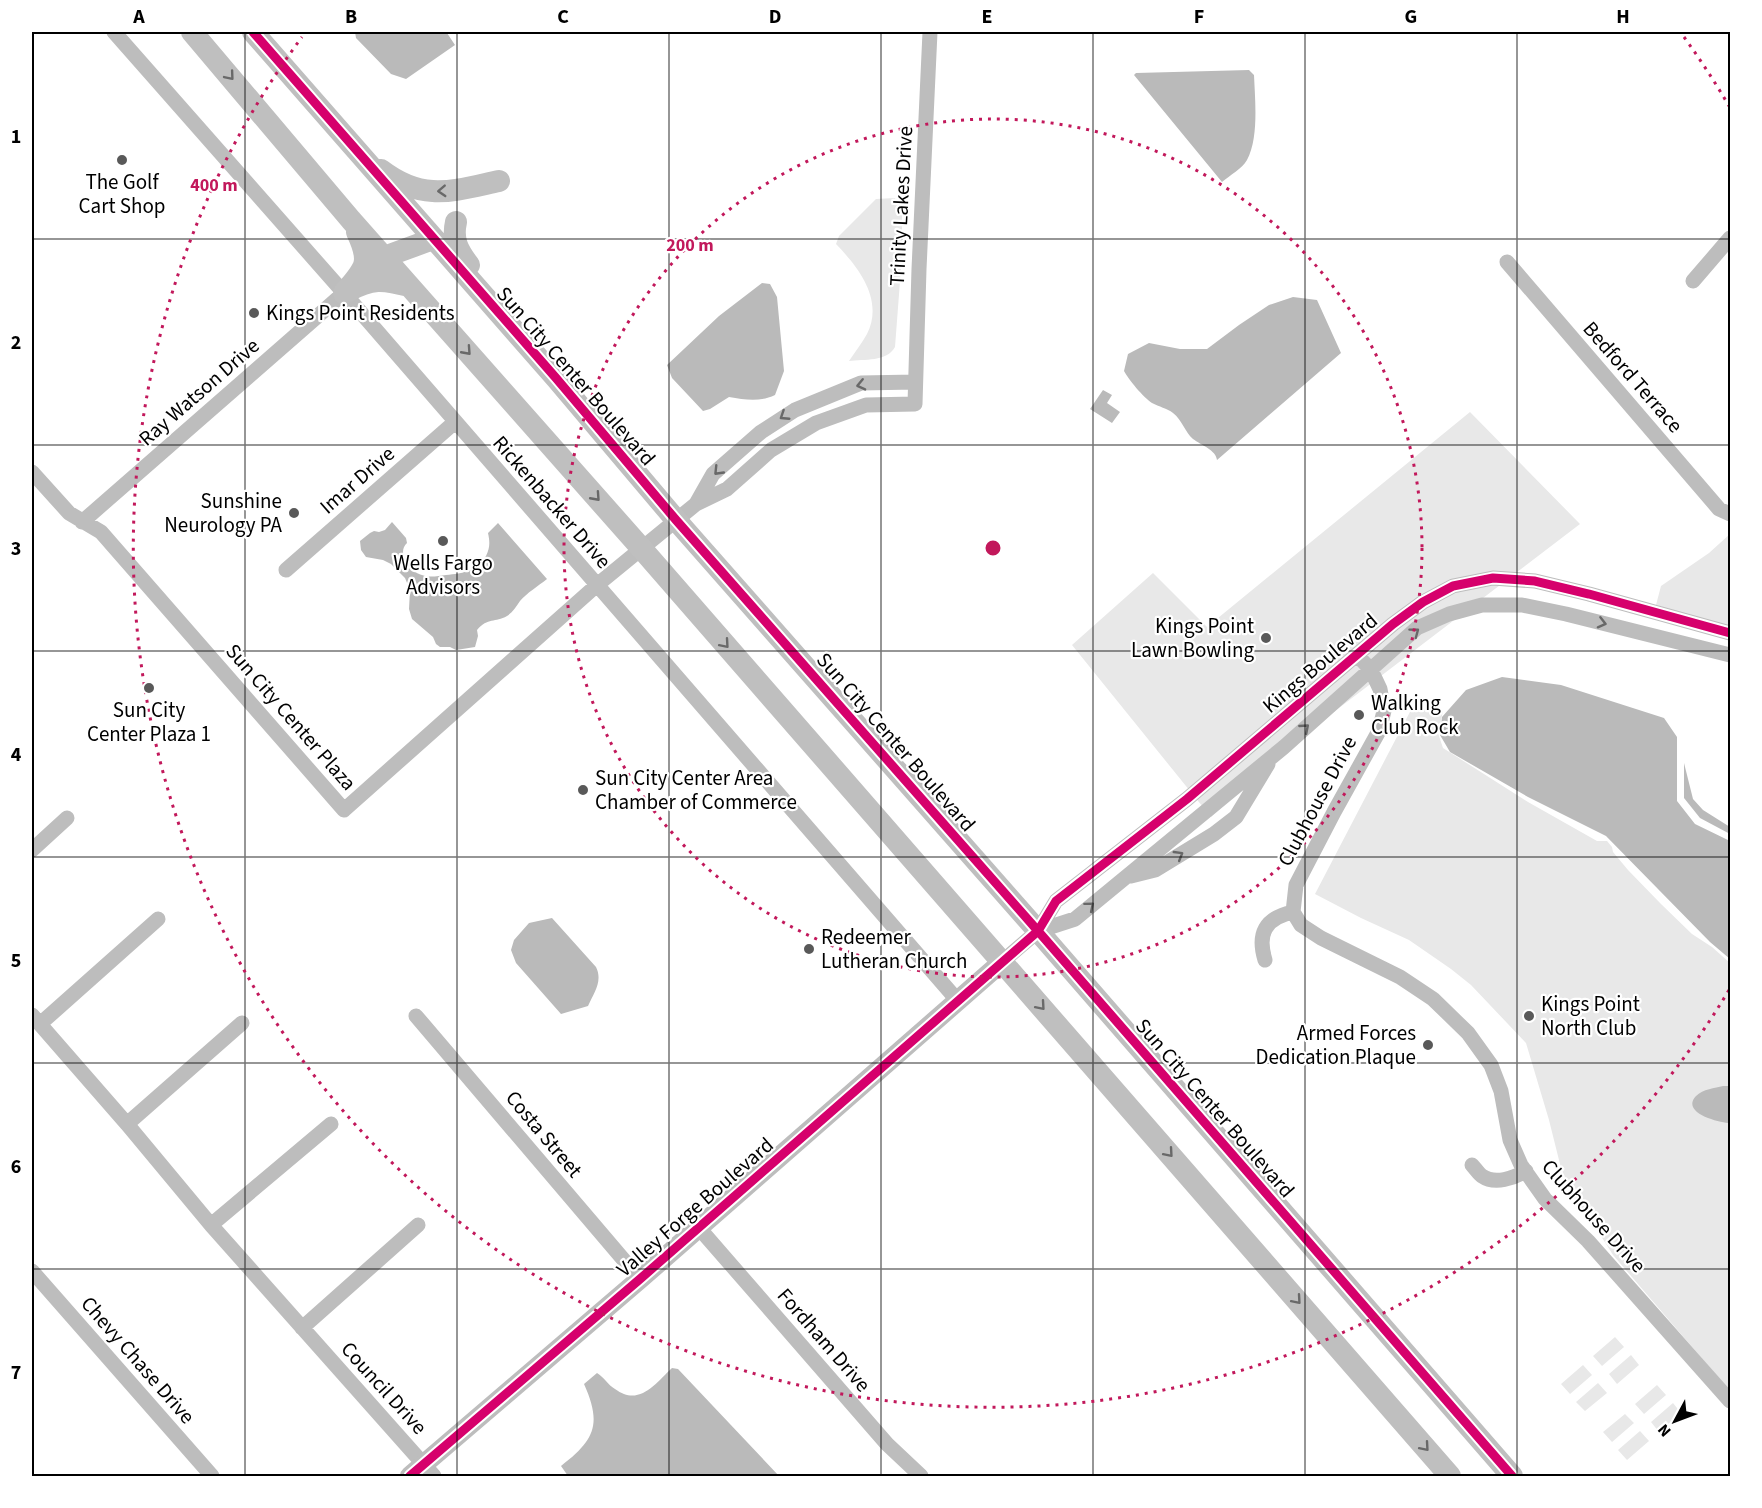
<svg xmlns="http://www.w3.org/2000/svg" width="1762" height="1508" viewBox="0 0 1762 1508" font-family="'Source Sans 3',sans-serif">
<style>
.green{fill:#e8e8e8}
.water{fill:#bababa}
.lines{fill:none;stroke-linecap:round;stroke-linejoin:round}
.minor{stroke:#bdbdbd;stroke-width:15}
.tertiary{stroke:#bdbdbd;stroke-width:20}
.secondary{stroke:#bfbfbf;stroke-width:22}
.cycleway-casing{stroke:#fff;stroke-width:13}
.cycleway{stroke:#d6006c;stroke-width:9}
.oneway{stroke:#696969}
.oneway2{stroke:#686868}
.grid{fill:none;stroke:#000;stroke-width:1.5;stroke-opacity:0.55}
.ring{fill:none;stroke:#c2185b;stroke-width:3;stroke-dasharray:3 6}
.poi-dot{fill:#595959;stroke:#fff;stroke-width:2}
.labels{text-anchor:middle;stroke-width:4.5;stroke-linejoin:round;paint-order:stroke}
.poi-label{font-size:21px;fill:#000;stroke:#fff;text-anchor:start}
.street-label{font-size:21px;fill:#000;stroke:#fff}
.centre{fill:#c2185b;stroke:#fff;stroke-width:3}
.ring-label{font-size:18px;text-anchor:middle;font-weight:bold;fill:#c2185b;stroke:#fff;stroke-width:4.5;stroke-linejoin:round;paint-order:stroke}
.neatline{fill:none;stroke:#000;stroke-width:2}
.grid-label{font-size:20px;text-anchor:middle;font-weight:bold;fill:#000}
</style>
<rect width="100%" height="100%" fill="#fff"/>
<path class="green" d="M 895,198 L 902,212 L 902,255 L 895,347 C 887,362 864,359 849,361 C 855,352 862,343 867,334 C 884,300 859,268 836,244 L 839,236 L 876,199 Z
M 1470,412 L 1580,524 L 1301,737 L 1211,817 L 1072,645 L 1153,573 L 1207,627 Z
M 1730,534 L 1730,627 L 1656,605 L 1661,586 L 1709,553 Z
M 1412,708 L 1443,711 L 1438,733 L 1443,748 L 1528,802 L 1597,841 L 1607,841 L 1612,847 L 1613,852 L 1628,870 L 1661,904 L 1692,934 L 1712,947 L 1730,963 L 1730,1391 L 1613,1255 L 1589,1217 L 1574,1200 L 1561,1168 L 1549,1120 L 1526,1043 L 1471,985 L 1451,969 L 1409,940 L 1361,918 L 1315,894 Z
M 1615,1337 L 1624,1347 L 1602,1366 L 1593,1356 Z
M 1631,1355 L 1639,1365 L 1617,1384 L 1609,1374 Z
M 1583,1365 L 1592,1375 L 1570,1394 L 1561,1384 Z
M 1598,1383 L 1607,1393 L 1585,1411 L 1576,1402 Z
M 1657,1385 L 1666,1395 L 1644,1414 L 1635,1404 Z
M 1673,1403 L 1681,1413 L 1659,1432 L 1651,1422 Z
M 1625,1414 L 1634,1423 L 1612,1442 L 1603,1432 Z
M 1640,1431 L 1649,1441 L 1627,1460 L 1618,1450 Z"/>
<path class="water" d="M 355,32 L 443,32 L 447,33 L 455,45 L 406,79 L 391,74 L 356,38 Z
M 1249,70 L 1254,75 C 1255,100 1259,138 1247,160 C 1242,169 1230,175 1222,182 L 1134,75 L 1136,73 Z
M 762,283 L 770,284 L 777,297 L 784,371 L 775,395 C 760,402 746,400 729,397 L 710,409 L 703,411 L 672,378 L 667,365 L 719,316 Z
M 1293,297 L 1317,300 L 1341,353 L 1217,460 C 1216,450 1201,445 1193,439 C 1185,432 1182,420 1173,413 C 1167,408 1159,407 1152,403 C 1143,397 1129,380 1124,371 L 1128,354 L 1149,343 L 1180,349 L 1207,349 L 1239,325 L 1269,305 Z
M 1103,390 L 1112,395 L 1107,403 L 1120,412 L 1112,423 L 1090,409 Z
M 392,522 L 406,538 L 407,543 C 396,553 410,572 422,575 C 429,578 438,576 446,575 C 463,573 477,572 486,556 C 490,548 490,542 488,533 L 498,523 L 547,579 C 538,586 527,593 520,601 C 516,607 513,612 507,616 C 495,623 488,617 477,630 L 478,636 L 475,647 L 456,650 L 450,647 L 440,647 L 436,644 L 433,637 L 412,619 L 409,609 L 410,590 L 405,578 L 391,564 L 383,560 L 366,557 L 361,550 L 360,541 L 370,533 L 374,531 L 379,532 L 385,530 Z
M 1502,677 L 1561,685 L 1664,718 L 1677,737 L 1677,801 L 1695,824 L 1730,841 L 1730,959 L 1710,942 L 1606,836 L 1528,797 L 1450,752 L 1440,735 L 1442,717 L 1466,690 Z
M 1684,763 L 1693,799 L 1703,810 L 1730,827 L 1730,834 L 1700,818 L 1684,798 Z
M 552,918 L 596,967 C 603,981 594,993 588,1006 L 561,1014 L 516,963 L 511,950 L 514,940 L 529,923 Z
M 1723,1086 L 1730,1086 L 1730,1123 C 1720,1123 1680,1113 1696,1096 C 1703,1089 1715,1088 1723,1086 Z
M 672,1368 L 678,1369 L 779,1476 L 568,1476 L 561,1466 C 595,1440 602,1424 584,1384 L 597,1373 C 604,1377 608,1385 615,1389 C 639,1407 655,1384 672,1368 Z"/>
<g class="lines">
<path class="minor" d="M 114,32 L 344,293 L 958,1001
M 1507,262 L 1719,509 L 1730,514
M 1693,281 L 1730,238
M 915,382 L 861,383 L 795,410 L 761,432 L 713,474 L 696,504 L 727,489 L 771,450 L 816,423 L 866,405 L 915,404 L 919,269 L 930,32
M 32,472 L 69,513 L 101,532 L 344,810 L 597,585 L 696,504
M 82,522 L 344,293
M 286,570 L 455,422
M 1357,655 L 1371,670 L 1380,689 L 1384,711 L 1379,731 L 1334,812 L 1296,885 L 1293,912 L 1301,925 L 1321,938 L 1400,977 L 1433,999 L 1468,1033 L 1491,1065 L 1501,1091 L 1510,1140 L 1521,1165 L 1545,1199 L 1588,1241 L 1730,1401
M 32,850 L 67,818
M 1131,876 L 1155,870 L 1214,834 L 1236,817 L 1268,764
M 1038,931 L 1075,919 L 1284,747 L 1417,628 L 1449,614 L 1482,605 L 1522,605 L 1566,614 L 1730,655
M 1265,960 C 1257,934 1265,918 1293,912
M 1002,962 L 1038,931 L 1056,901 L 1187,799 L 1393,624 L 1423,602 L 1453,586 L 1493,578 L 1535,581 L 1589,594 L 1730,633
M 32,1015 L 127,1124 L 211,1225 L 434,1476
M 416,1016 L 640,1279
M 40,1024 L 158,919
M 127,1124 L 242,1023
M 1472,1165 C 1475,1168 1479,1174 1482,1176 C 1495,1185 1514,1178 1526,1171
M 211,1225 L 331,1124
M 699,1228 L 887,1444 L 921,1476
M 32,1271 L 212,1476
M 302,1328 L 418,1225"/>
<path class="tertiary" d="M 410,1476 L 640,1279 L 1002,962"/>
<path class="secondary" d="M 192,32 L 351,220 L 642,549 L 1450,1476
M 253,32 L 556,378 L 676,520 L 1038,931 L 1512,1476
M 381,170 C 423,202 452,191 499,181
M 456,222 C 452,240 458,251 469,265
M 374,264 L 384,257 L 433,239
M 348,291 C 372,278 383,279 409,286
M 344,293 C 365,268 372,264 357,232"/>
<g class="cycleway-casing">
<path id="cycleway" d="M 253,32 L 556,378 L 676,520 L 1038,931 L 1512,1476
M 410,1476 L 640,1279 L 1038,931 L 1056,901 L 1187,799 L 1393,624 L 1423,602 L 1453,586 L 1493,578 L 1535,581 L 1589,594 L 1730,633"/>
</g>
<use href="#cycleway" class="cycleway"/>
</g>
<defs><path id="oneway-chevron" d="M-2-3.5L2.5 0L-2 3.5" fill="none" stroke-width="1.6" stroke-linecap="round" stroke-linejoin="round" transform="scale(1.5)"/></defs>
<g class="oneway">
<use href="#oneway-chevron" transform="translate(230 76) rotate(50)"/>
<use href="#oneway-chevron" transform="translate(442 191) rotate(177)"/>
<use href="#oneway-chevron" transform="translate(467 351) rotate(48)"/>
<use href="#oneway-chevron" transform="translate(596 497) rotate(48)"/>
<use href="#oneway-chevron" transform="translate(725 644) rotate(49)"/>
<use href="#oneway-chevron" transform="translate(1041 1006) rotate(49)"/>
<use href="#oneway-chevron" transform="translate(1169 1153) rotate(49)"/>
<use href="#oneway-chevron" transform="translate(1297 1300) rotate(49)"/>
<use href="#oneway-chevron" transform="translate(1425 1447) rotate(49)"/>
</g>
<g class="oneway2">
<use href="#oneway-chevron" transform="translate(861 385) rotate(167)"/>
<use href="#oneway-chevron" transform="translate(784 416) rotate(147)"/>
<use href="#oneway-chevron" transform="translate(718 471) rotate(134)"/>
<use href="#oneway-chevron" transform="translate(1602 623) rotate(14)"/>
<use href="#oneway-chevron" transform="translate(1415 632) rotate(-37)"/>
<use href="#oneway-chevron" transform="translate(1305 728) rotate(-41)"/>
<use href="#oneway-chevron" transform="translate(1179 855) rotate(-31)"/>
<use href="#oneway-chevron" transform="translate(1090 906) rotate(-40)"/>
</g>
<path class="grid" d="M 245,32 L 245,1476M 457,32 L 457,1476M 669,32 L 669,1476M 881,32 L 881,1476M 1093,32 L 1093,1476M 1305,32 L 1305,1476M 1517,32 L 1517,1476M 32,239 L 1730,239M 32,445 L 1730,445M 32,651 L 1730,651M 32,857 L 1730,857M 32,1063 L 1730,1063M 32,1269 L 1730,1269"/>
<g class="ring">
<circle cx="993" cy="548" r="429"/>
<path d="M1729 990A859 859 0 1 1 302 37M1684 37A859 859 0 0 1 1729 106"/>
</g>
<g class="poi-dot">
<circle cx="122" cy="160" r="6"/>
<circle cx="254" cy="313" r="6"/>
<circle cx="294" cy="513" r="6"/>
<circle cx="443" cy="541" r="6"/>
<circle cx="1266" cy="638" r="6"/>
<circle cx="149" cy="688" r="6"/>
<circle cx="1359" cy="715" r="6"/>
<circle cx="583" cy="790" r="6"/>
<circle cx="809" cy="949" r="6"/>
<circle cx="1529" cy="1016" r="6"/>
<circle cx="1428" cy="1045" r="6"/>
</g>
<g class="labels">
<g class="poi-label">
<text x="122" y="189" text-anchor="middle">The Golf<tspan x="122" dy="24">Cart Shop</tspan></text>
<text x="266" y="320">Kings Point Residents</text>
<text x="282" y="508" text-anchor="end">Sunshine<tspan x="282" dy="24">Neurology PA</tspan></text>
<text x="443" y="570" text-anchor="middle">Wells Fargo<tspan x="443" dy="24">Advisors</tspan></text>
<text x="1254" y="633" text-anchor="end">Kings Point<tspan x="1254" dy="24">Lawn Bowling</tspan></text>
<text x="1371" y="710">Walking<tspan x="1371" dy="24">Club Rock</tspan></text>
<text x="149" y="717" text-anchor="middle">Sun City<tspan x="149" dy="24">Center Plaza 1</tspan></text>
<text x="595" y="785">Sun City Center Area<tspan x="595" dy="24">Chamber of Commerce</tspan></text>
<text x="821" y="944">Redeemer<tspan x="821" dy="24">Lutheran Church</tspan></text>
<text x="1541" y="1011">Kings Point<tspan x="1541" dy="24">North Club</tspan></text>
<text x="1416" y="1040" text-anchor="end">Armed Forces<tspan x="1416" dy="24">Dedication Plaque</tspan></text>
</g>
<g class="street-label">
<text transform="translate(901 206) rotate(-87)" y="7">Trinity Lakes Drive</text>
<text transform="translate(576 376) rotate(49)" y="7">Sun City Center Boulevard</text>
<text transform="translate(1633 377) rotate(49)" y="7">Bedford Terrace</text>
<text transform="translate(199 392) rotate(-41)" y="7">Ray Watson Drive</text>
<text transform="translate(357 480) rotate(-41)" y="7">Imar Drive</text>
<text transform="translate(552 502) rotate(49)" y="7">Rickenbacker Drive</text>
<text transform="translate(1320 663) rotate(-40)" y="7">Kings Boulevard</text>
<text transform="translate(291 717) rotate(49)" y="7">Sun City Center Plaza</text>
<text transform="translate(896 742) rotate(49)" y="7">Sun City Center Boulevard</text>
<text transform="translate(1317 801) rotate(-62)" y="7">Clubhouse Drive</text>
<text transform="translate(1215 1108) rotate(49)" y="7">Sun City Center Boulevard</text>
<text transform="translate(544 1134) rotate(50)" y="7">Costa Street</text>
<text transform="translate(695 1207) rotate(-41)" y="7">Valley Forge Boulevard</text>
<text transform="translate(1594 1216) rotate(48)" y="7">Clubhouse Drive</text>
<text transform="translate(824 1340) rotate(49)" y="7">Fordham Drive</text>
<text transform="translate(138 1360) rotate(49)" y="7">Chevy Chase Drive</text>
<text transform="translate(384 1388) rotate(48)" y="7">Council Drive</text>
</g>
</g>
<circle cx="993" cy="548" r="9" class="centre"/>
<g class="ring-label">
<text x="214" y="191">400 m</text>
<text x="690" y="251">200 m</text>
</g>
<rect width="1762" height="1508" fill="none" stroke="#ffffff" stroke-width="66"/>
<g transform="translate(1675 1421) rotate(229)" stroke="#ffffff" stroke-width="4.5" paint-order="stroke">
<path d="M0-4.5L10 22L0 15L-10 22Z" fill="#000000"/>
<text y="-9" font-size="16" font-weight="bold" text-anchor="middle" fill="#000000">N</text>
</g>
<rect x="33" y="33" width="1696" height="1442" class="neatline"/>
<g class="grid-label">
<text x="139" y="23">A</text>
<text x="351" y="23">B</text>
<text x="563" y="23">C</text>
<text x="775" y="23">D</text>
<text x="987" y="23">E</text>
<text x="1199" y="23">F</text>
<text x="1411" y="23">G</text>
<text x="1623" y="23">H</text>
<text x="16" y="143">1</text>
<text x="16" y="349">2</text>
<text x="16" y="555">3</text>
<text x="16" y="761">4</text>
<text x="16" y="967">5</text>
<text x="16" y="1173">6</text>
<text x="16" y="1379">7</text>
</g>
</svg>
